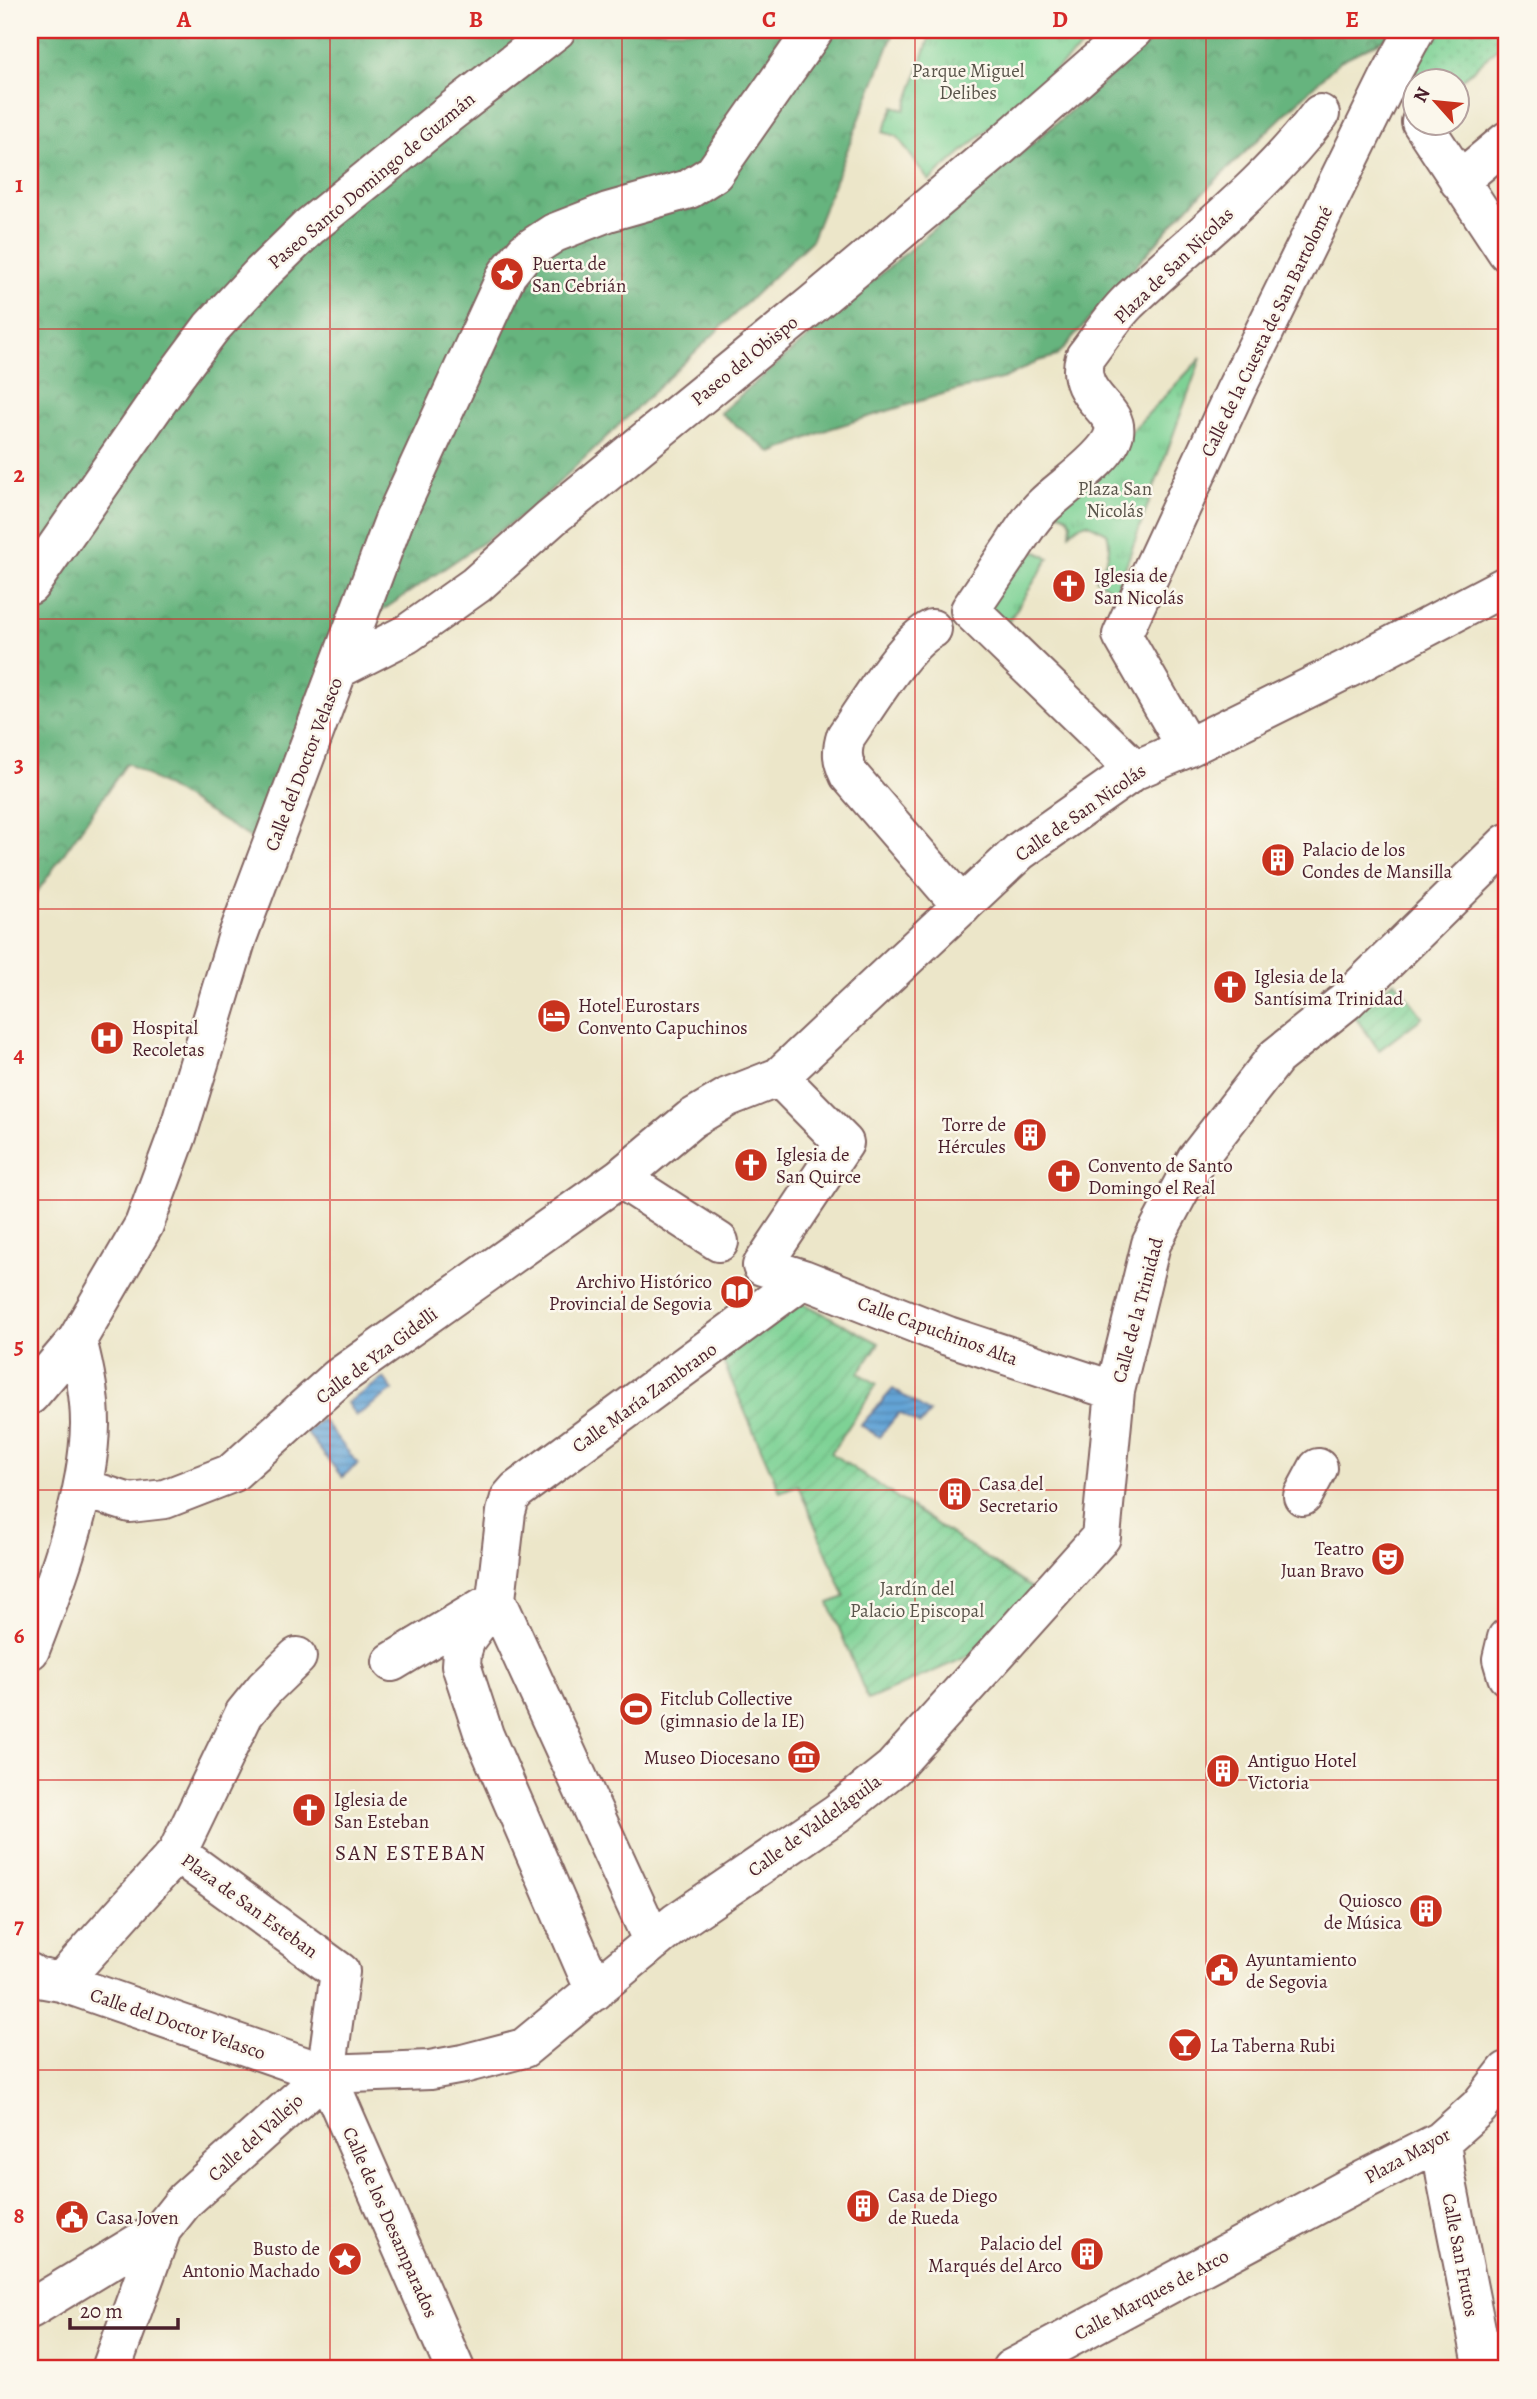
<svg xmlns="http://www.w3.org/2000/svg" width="1537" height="2399" viewBox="0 0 1537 2399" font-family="Alegreya,serif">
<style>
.grass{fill:url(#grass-dots);stroke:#647860;stroke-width:2}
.forest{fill:url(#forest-crowns);stroke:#586a54;stroke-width:2}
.park{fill:url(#park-tufts);stroke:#647860;stroke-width:2}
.garden{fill:url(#garden-furrows);stroke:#647860;stroke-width:2}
.water{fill:url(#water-rules);stroke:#566280;stroke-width:2}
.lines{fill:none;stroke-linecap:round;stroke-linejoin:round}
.minor-casing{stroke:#836562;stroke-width:42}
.major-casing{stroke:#836562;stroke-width:42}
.minor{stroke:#fff;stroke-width:38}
.major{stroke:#fff;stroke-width:38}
.grid{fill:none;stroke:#d62828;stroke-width:2;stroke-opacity:0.55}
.labels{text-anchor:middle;stroke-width:5;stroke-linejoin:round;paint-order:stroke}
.park-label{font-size:19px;fill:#5a554b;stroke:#fbf7ec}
.street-label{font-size:19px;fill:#4a1f2b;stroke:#fbf7ec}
.poi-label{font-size:19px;fill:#4a1f2b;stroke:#fbf7ec;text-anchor:start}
.neighbourhood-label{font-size:21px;letter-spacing:2px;fill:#4a1f2b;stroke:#fbf7ec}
.neatline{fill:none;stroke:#d62828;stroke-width:2.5}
.grid-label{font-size:23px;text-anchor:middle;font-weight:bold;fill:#d62828}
</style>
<defs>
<pattern id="grass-dots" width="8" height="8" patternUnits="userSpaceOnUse" patternTransform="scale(1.75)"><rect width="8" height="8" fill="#7ed295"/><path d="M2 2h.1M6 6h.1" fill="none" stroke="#6eb481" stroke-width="1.8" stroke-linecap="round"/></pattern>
<pattern id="forest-crowns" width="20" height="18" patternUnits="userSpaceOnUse" patternTransform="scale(1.75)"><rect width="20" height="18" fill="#66b47e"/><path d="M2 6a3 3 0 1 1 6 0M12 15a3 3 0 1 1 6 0" fill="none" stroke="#569267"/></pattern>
<pattern id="park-tufts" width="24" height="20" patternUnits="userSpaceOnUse" patternTransform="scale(1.75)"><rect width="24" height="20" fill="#7ed295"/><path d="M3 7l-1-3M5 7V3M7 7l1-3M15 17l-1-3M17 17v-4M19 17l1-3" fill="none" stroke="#6eb481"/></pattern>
<pattern id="garden-furrows" width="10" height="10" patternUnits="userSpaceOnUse" patternTransform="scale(1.75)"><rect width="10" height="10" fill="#7ed295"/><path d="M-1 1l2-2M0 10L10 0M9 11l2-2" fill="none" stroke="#6eb481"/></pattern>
<pattern id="water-rules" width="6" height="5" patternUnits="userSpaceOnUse" patternTransform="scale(1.75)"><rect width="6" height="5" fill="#63a4d6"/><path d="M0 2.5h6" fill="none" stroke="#5485ae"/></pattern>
</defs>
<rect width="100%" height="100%" fill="#fbf7ec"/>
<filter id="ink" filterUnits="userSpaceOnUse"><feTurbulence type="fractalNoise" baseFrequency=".0143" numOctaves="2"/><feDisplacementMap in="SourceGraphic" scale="14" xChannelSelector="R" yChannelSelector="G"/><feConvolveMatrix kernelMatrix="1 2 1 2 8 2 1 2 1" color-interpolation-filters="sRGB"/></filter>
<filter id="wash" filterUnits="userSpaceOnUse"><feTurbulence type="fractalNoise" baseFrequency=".00686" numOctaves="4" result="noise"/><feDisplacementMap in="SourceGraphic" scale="28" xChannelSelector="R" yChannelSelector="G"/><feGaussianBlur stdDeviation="1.57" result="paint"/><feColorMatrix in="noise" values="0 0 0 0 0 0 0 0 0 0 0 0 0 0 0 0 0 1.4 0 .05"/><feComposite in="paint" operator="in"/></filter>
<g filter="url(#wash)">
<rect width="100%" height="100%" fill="#ece6c9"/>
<path class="grass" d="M 1433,30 L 1507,30 L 1507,40 L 1457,84 L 1456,80 L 1415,80 L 1415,62 Z"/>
<path class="forest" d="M 30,30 L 895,30 L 811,241 L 529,511 L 349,633 L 261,844 L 127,763 L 30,902 Z
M 1164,30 L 1391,30 L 1387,38 L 1340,61 L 1184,211 L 1057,356 L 1038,361 L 1005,378 L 946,393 L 829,429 L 772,453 L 720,413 Z"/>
<path class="park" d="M 932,30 L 1101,30 L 929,181 L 897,136 L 883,132 L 894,106 L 905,110 Z
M 1201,358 L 1116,593 L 1096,579 C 1105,563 1113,552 1107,533 L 1087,523 L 1078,526 L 1070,533 L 1071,523 L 1067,516 L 1060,513 L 1053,514 Z
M 1023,545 L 1049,558 L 1004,629 L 984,610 Z"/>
<path class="garden" d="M 1395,981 L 1423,1017 L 1379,1050 L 1352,1013 Z
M 803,1303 L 879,1343 L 859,1373 L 877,1384 L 831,1453 L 1034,1590 L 969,1656 L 868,1700 L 829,1603 L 845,1597 L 798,1485 L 780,1492 L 722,1359 Z"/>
<path class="water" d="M 384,1378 L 393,1390 L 356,1416 L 347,1403 Z
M 893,1389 L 930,1413 L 920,1425 L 899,1413 L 879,1437 L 861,1425 Z
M 322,1419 L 358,1464 L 342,1477 L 306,1432 Z"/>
</g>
<g filter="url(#ink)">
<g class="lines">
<g class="minor-casing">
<path id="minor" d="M 1421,122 L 1507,252
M 1459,181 L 1507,141
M 932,629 C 904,643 865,709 846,736 C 841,752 842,760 849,775 L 962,906
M 340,668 L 407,634 L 476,585 L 551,518 L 813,304 L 1001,146 L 1133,30
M 1187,748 L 1122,635 L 1234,393 L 1390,76 L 1415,30
M 1135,770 L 970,610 C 984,589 998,569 1012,548 C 1022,533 1031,517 1044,505 C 1062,487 1109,457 1114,433 C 1119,408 1073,396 1085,357 C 1099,339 1112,318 1128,302 C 1193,240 1266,186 1320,114
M 779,1077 L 844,1143 L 762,1266 L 803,1279 L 948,1336 L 1115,1391
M 620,1178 L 719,1242
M 30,1395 L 77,1340 L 144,1225 L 177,1136 L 237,938 L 394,520 L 507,274 L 525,252 L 554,233 L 608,212 L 689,189 L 714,173 L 814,30
M 83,1488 L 130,1503 L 165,1499 L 232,1473 L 338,1378 L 620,1178 L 691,1119 L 728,1097 L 779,1077 L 1020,851 L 1135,770 L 1187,748 L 1351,667 L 1507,585
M 1303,1496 L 1318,1468
M 496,1599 L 653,1942
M 1507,1638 L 1502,1659 L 1507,1676
M 30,1650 C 56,1583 89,1496 90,1424 C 90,1396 84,1366 77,1340
M 392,1662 L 485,1606
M 30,1973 L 34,1977 L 61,1982 L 326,2074 L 430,2070 L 463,2064 L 524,2048 L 677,1922 L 837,1813 L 893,1768 L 1101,1537 L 1115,1391 L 1151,1244 L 1196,1160 L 1276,1057 L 1346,1001 L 1507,843
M 61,1982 L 177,1853 L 244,1714 L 265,1688 L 297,1657
M 595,1991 L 484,1735 L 461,1665 L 462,1652 L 466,1639 L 496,1599 L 506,1512 L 510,1498 L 517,1490 L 803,1279
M 326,2074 L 455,2369
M 1441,2141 L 1446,2177 L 1484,2369
M 30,2309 L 162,2229 L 185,2200 L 326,2074 L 340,1972 L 177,1853
M 111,2369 L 162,2229
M 1011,2369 L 1358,2183 L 1441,2141 L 1479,2107 L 1507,2071"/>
</g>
<g class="major-casing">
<path id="major" d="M 30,585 L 173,379 L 211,328 L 262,273 L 309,227 L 448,114 L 556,30"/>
</g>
<use href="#minor" class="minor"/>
<use href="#major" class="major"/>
</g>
</g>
<path class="grid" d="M 330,30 L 330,2369M 622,30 L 622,2369M 915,30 L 915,2369M 1206,30 L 1206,2369M 30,329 L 1507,329M 30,619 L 1507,619M 30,909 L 1507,909M 30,1200 L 1507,1200M 30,1490 L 1507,1490M 30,1780 L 1507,1780M 30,2070 L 1507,2070"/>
<defs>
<g id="sight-disc" transform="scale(1.75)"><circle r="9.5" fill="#c8321e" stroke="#fbf7ec"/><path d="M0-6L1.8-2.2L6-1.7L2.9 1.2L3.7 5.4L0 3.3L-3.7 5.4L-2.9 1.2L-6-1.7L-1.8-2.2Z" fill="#fff"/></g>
<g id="church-disc" transform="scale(1.75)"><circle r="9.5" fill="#c8321e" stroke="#fbf7ec"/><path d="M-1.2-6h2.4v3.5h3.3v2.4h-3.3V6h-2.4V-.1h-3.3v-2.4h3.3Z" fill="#fff"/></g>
<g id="building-disc" transform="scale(1.75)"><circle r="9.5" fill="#c8321e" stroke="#fbf7ec"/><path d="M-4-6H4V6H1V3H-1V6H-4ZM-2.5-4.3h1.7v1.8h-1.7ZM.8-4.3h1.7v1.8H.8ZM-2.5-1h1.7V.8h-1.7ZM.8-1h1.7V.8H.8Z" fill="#fff"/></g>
<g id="hotel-disc" transform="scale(1.75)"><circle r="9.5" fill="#c8321e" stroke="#fbf7ec"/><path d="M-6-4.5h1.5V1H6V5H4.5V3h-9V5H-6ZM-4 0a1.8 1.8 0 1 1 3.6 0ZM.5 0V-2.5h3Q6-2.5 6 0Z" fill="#fff"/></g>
<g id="hospital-disc" transform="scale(1.75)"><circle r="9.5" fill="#c8321e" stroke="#fbf7ec"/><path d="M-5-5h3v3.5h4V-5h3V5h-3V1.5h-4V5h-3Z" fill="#fff"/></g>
<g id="library-disc" transform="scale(1.75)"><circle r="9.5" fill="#c8321e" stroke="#fbf7ec"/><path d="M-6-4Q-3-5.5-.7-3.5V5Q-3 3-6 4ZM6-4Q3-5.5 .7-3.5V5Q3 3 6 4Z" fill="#fff"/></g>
<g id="theatre-disc" transform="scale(1.75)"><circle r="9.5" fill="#c8321e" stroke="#fbf7ec"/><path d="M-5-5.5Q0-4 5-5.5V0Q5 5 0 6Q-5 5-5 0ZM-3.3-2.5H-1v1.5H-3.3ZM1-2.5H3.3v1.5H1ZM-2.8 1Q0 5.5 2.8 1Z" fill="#fff"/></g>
<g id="stadium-disc" transform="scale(1.75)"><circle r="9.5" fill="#c8321e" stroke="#fbf7ec"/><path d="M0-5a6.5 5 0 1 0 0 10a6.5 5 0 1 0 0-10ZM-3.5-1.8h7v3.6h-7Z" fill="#fff"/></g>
<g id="museum-disc" transform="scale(1.75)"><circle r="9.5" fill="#c8321e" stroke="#fbf7ec"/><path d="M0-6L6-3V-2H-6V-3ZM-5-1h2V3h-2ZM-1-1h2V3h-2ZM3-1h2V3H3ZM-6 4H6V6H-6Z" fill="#fff"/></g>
<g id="civic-disc" transform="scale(1.75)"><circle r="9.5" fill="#c8321e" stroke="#fbf7ec"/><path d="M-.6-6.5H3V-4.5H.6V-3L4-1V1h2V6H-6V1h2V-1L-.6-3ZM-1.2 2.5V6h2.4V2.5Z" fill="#fff"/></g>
<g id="bar-disc" transform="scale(1.75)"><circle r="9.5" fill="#c8321e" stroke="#fbf7ec"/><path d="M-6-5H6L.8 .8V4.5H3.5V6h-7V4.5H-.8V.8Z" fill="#fff"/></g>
</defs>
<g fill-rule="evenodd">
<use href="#sight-disc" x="507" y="274"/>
<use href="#church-disc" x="1069" y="586"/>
<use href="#building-disc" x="1278" y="860"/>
<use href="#church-disc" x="1230" y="987"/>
<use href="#hotel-disc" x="554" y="1016"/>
<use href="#hospital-disc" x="107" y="1038"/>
<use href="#building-disc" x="1030" y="1135"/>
<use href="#church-disc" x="751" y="1165"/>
<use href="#church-disc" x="1064" y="1176"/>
<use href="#library-disc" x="737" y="1292"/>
<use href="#building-disc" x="955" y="1494"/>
<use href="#theatre-disc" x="1388" y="1559"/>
<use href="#stadium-disc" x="636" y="1709"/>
<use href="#museum-disc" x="804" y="1757"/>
<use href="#building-disc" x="1223" y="1771"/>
<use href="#church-disc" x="309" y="1810"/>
<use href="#building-disc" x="1426" y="1911"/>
<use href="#civic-disc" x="1222" y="1970"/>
<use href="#bar-disc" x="1185" y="2045"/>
<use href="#building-disc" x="863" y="2206"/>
<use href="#civic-disc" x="72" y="2217"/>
<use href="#building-disc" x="1087" y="2254"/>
<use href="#sight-disc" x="345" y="2259"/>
</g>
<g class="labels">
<g class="park-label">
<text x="968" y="77">Parque Miguel<tspan x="968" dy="22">Delibes</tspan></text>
<text x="1115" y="495">Plaza San<tspan x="1115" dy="22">Nicolás</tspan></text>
<text x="917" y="1595">Jardín del<tspan x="917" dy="22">Palacio Episcopal</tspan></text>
</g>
<g class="street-label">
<text transform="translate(371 180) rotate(-40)" y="7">Paseo Santo Domingo de Guzmán</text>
<text transform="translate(1173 265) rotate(-44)" y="7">Plaza de San Nicolas</text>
<text transform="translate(1266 331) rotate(-64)" y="7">Calle de la Cuesta de San Bartolomé</text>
<text transform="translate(744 360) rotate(-39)" y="7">Paseo del Obispo</text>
<text transform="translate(303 764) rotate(-69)" y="7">Calle del Doctor Velasco</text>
<text transform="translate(1080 812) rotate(-35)" y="7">Calle de San Nicolás</text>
<text transform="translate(1137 1310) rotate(-75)" y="7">Calle de la Trinidad</text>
<text transform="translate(938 1330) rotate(20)" y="7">Calle Capuchinos Alta</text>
<text transform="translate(376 1355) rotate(-37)" y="7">Calle de Yza Gidelli</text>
<text transform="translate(644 1397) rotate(-36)" y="7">Calle María Zambrano</text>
<text transform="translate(814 1825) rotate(-36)" y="7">Calle de Valdeláguila</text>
<text transform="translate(250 1905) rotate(36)" y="7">Plaza de San Esteban</text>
<text transform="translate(178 2023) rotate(19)" y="7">Calle del Doctor Velasco</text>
<text transform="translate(255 2137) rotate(-42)" y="7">Calle del Vallejo</text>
<text transform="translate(1407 2155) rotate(-29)" y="7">Plaza Mayor</text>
<text transform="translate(391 2222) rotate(66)" y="7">Calle de los Desamparados</text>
<text transform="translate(1461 2255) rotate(79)" y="7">Calle San Frutos</text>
<text transform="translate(1151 2294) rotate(-28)" y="7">Calle Marques de Arco</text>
</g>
<g class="poi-label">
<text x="532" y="270">Puerta de<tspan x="532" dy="22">San Cebrián</tspan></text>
<text x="1094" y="582">Iglesia de<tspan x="1094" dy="22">San Nicolás</tspan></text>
<text x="1302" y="856">Palacio de los<tspan x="1302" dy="22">Condes de Mansilla</tspan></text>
<text x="1254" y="983">Iglesia de la<tspan x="1254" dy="22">Santísima Trinidad</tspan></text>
<text x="578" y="1012">Hotel Eurostars<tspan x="578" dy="22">Convento Capuchinos</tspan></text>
<text x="132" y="1034">Hospital<tspan x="132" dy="22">Recoletas</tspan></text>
<text x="1006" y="1131" text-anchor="end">Torre de<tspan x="1006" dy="22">Hércules</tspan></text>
<text x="776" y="1161">Iglesia de<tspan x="776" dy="22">San Quirce</tspan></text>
<text x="1088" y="1172">Convento de Santo<tspan x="1088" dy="22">Domingo el Real</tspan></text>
<text x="712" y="1288" text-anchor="end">Archivo Histórico<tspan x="712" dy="22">Provincial de Segovia</tspan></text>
<text x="979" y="1490">Casa del<tspan x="979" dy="22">Secretario</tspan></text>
<text x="1364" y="1555" text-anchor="end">Teatro<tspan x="1364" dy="22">Juan Bravo</tspan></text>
<text x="660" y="1705">Fitclub Collective<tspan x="660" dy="22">(gimnasio de la IE)</tspan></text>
<text x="780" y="1764" text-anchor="end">Museo Diocesano</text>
<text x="1248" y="1767">Antiguo Hotel<tspan x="1248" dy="22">Victoria</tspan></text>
<text x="334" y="1806">Iglesia de<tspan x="334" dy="22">San Esteban</tspan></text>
<text x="1402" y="1907" text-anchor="end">Quiosco<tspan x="1402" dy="22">de Música</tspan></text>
<text x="1246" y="1966">Ayuntamiento<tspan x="1246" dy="22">de Segovia</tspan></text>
<text x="1210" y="2052">La Taberna Rubi</text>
<text x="888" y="2202">Casa de Diego<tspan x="888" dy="22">de Rueda</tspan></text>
<text x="96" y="2224">Casa Joven</text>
<text x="1062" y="2250" text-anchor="end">Palacio del<tspan x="1062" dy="22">Marqués del Arco</tspan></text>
<text x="320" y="2255" text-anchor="end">Busto de<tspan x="320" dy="22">Antonio Machado</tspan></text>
</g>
<g class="neighbourhood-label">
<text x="411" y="1860">SAN ESTEBAN</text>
</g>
</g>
<rect width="1537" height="2399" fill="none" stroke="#fbf7ec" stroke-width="77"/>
<g transform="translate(1436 102) rotate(297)"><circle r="33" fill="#fbf7ec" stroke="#b4a19f" stroke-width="2"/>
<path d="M0-5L12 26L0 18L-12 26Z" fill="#c8321e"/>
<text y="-10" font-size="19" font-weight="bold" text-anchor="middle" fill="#4a1f2b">N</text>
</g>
<path d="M70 2318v10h108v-10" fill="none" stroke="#4a1f2b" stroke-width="3.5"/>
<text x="80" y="2318" font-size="21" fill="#4a1f2b" stroke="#fbf7ec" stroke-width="5" paint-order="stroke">20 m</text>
<rect x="38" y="38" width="1460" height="2322" class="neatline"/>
<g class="grid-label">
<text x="184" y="27">A</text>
<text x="476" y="27">B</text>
<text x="769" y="27">C</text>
<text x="1060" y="27">D</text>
<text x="1352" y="27">E</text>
<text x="19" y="192">1</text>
<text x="19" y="482">2</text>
<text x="19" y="772">3</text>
<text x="19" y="1062">4</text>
<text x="19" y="1353">5</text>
<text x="19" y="1643">6</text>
<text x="19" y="1933">7</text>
<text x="19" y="2223">8</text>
</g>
</svg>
